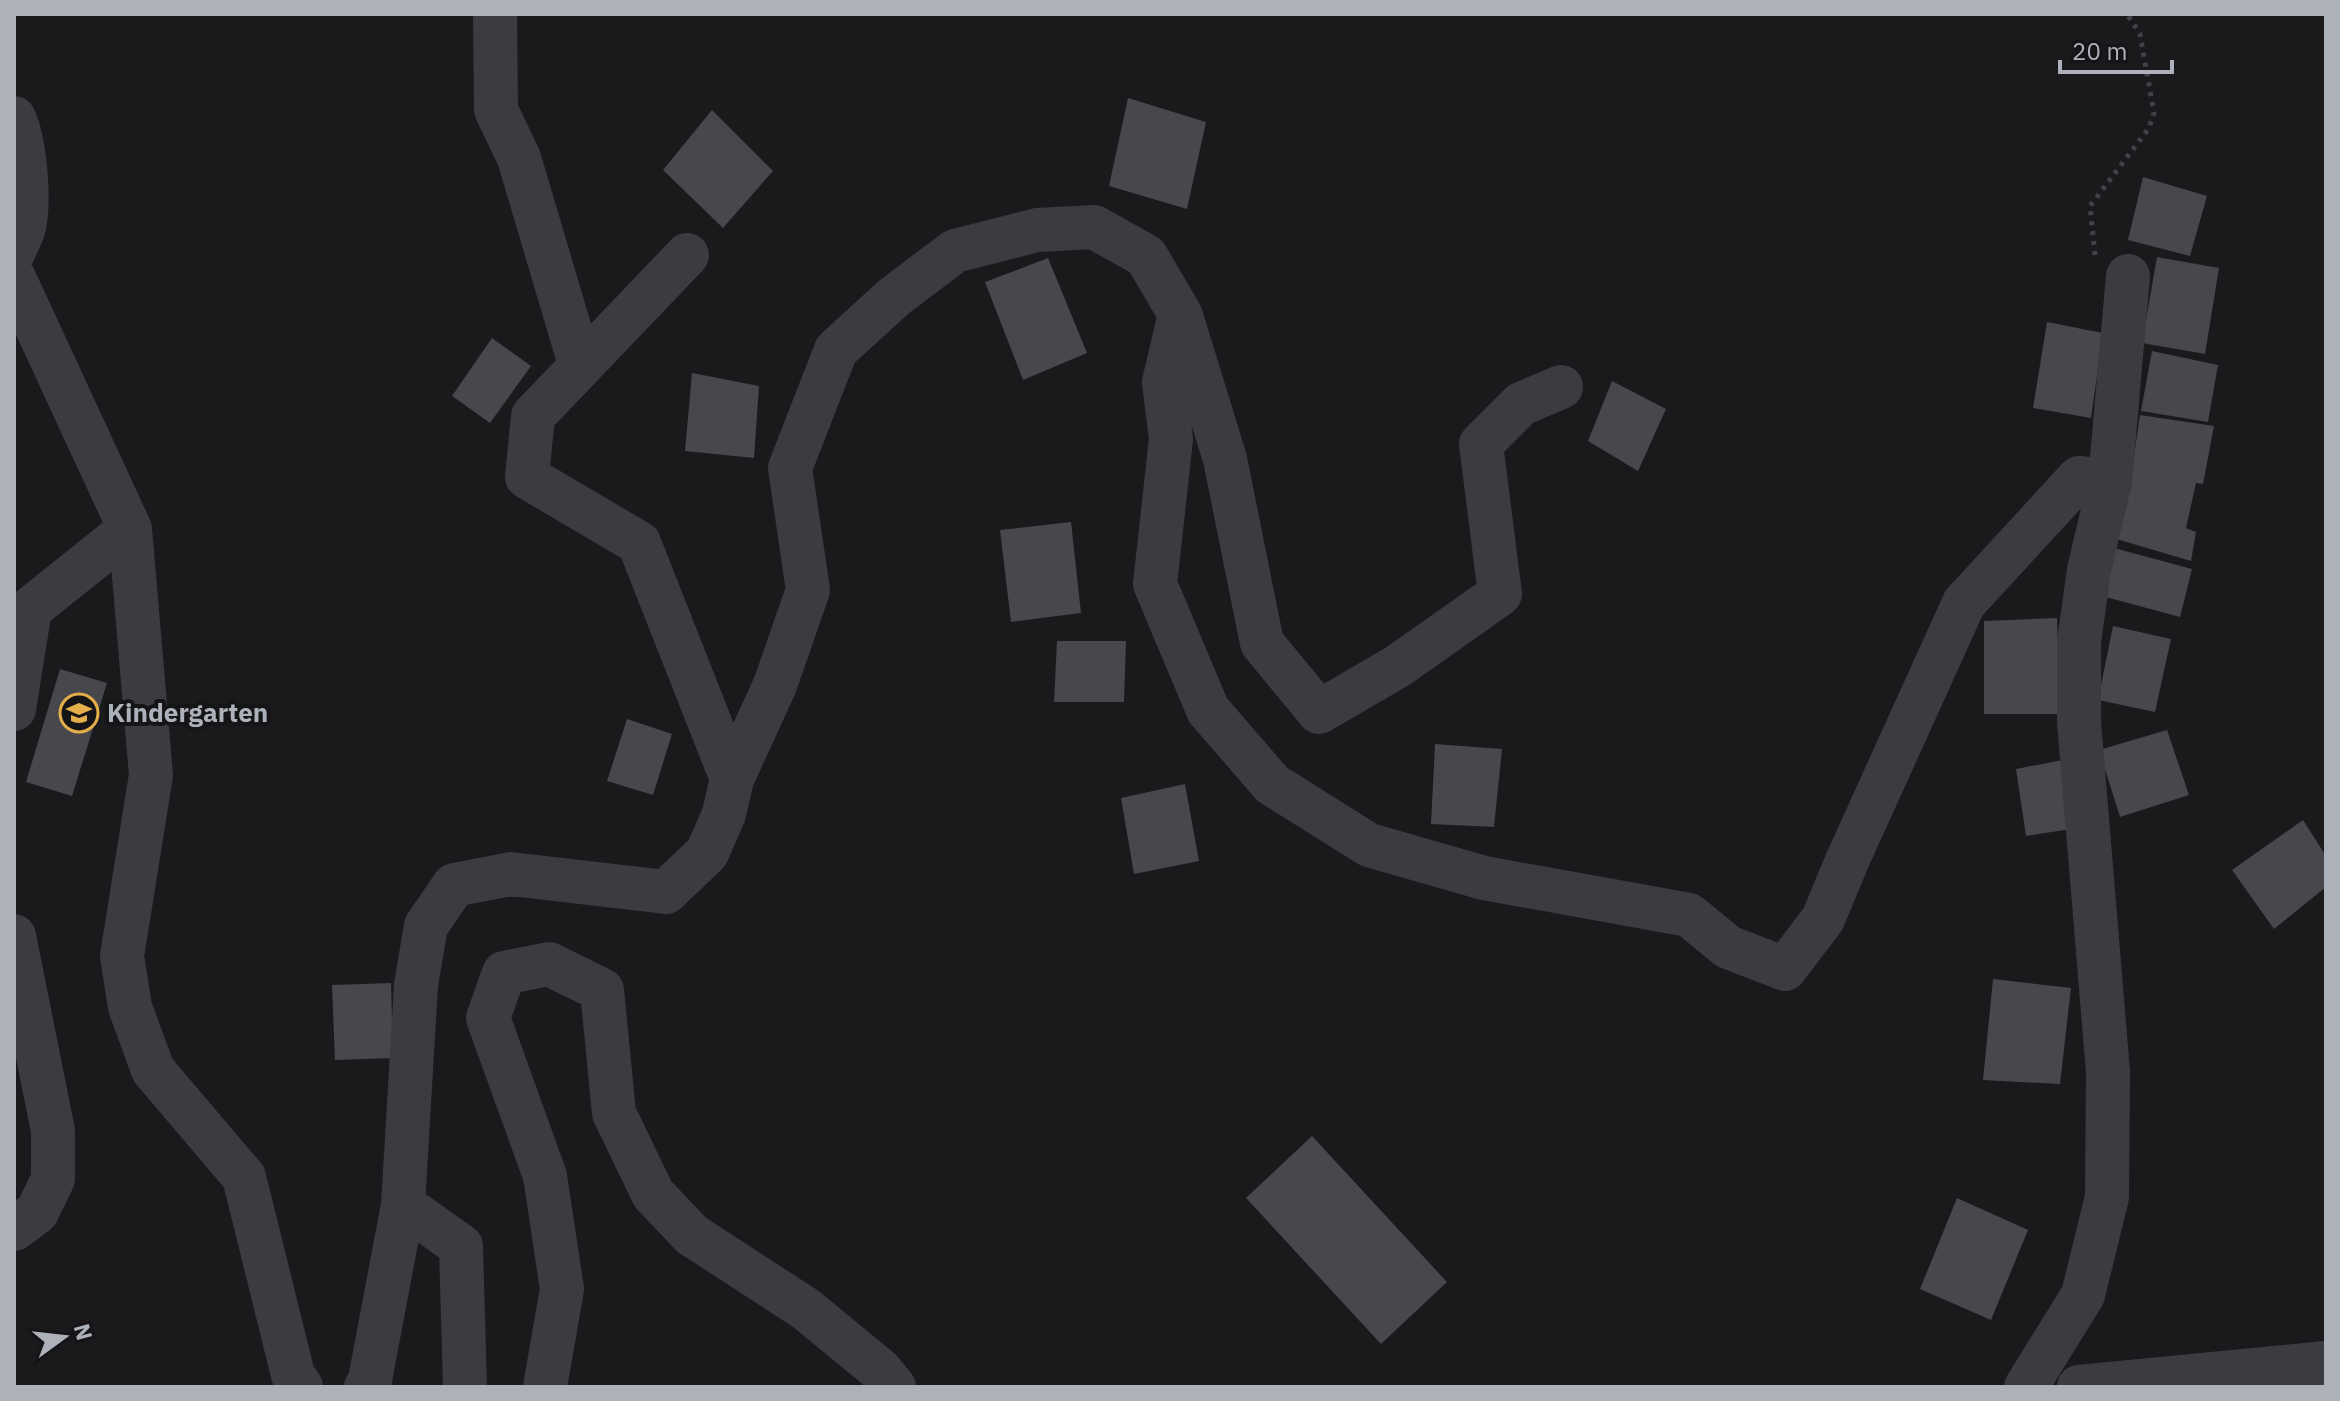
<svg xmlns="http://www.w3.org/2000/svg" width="2340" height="1401" viewBox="0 0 2340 1401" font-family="'IBM Plex Sans',sans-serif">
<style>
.building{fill:#47474c}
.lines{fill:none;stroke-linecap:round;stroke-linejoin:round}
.path{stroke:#414347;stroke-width:5;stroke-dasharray:4 6;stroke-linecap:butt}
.minor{stroke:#3b3c41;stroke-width:44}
.labels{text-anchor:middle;stroke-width:8;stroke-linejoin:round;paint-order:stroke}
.poi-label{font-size:26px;font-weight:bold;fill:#adb1ba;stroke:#151517;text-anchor:start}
</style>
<rect width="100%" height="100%" fill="#1a1a1c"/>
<path class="building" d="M 1128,98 L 1206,122 L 1187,209 L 1109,186 Z
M 712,110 L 773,171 L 723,228 L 663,170 Z
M 2143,177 L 2207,196 L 2190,256 L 2128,240 Z
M 2157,257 L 2219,268 L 2205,354 L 2142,343 Z
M 1048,258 L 1087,353 L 1023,380 L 985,282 Z
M 2047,322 L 2103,333 L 2091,418 L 2033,408 Z
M 492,338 L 531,366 L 490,423 L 452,396 Z
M 2152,351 L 2218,365 L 2208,422 L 2141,411 Z
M 692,373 L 759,386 L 754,458 L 685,451 Z
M 1612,381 L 1666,409 L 1638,471 L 1588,441 Z
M 2140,415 L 2214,426 L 2203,484 L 2196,483 L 2186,528 L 2196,532 L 2191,561 L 2113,538 L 2131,476 Z
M 1071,522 L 1081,613 L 1011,622 L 1000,530 Z
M 2114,548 L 2192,569 L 2180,617 L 2102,596 Z
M 2057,618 L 2060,714 L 1984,714 L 1984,621 Z
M 2113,626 L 2171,639 L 2155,712 L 2098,700 Z
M 1057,641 L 1126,641 L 1124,702 L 1054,702 Z
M 60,669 L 107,683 L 72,796 L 26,782 Z
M 627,719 L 672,734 L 653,795 L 607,781 Z
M 2167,730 L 2189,795 L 2120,817 L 2099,750 Z
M 1435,744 L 1502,749 L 1494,827 L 1431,824 Z
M 2068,759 L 2078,828 L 2026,836 L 2016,769 Z
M 1185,784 L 1199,861 L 1134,874 L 1121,798 Z
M 2303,820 L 2326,856 L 2326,887 L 2274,929 L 2232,870 Z
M 1993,979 L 2071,988 L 2060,1084 L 1983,1080 Z
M 391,983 L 393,1058 L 335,1060 L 332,985 Z
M 1312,1136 L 1447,1282 L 1381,1344 L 1246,1198 Z
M 1957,1198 L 2028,1230 L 1991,1320 L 1920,1289 Z"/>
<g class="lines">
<path class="path" d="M 2095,255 L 2090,206 L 2149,128 L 2154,113 L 2140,34 L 2127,14"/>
<path class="minor" d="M 495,14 L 496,110 L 519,158 L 580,364
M 14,118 C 25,141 30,201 24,227 C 22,235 17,243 14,251
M 687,255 L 533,416 L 527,477 L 639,543 L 732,779
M 14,278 L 130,529 L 151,775 L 122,956 L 130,1007 L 153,1070 L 244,1177 L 293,1375 L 301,1387
M 1181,316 L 1225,459 L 1262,643 L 1319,712 L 1398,666 L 1500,594 L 1481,444 L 1521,404 L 1561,387
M 14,709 L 30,609 L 130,529
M 14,936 L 53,1131 L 53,1179 L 37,1212 L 14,1229
M 403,1205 L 416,985 L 426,926 L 454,885 L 511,874 L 666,892 L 707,853 L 724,814 L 732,779 L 775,685 L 808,590 L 790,468 L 836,350 L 894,297 L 955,251 L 1037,230 L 1094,227 L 1146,256 L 1180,314 L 1164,382 L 1171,439 L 1155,584 L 1208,710 L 1272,784 L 1369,845 L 1484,878 L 1689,915 L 1728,947 L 1785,969 L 1823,919 L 1847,861 L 1964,603 L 2079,478 L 2110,481
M 366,1387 L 369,1385 L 403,1205 L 461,1246 L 465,1387
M 545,1387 L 562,1289 L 545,1176 L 488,1018 L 504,973 L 549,964 L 602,990 L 614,1113 L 653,1194 L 692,1235 L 806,1309 L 880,1370 L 894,1387
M 2026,1387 L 2083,1295 L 2107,1197 L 2108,1072 L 2079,722 L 2079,642 L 2089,570 L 2110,481 L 2128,276
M 2079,1387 L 2326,1363"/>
</g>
<defs>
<g id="school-ring" transform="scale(2)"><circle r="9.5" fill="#151517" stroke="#e4af4a" stroke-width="1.5"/><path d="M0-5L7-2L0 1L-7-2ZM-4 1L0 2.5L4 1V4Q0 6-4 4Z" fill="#e4af4a"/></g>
</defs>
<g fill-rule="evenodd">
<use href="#school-ring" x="79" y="713"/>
</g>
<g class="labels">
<g class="poi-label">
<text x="107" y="722">Kindergarten</text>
</g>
</g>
<rect width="2340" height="1401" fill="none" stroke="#adb1ba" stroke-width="32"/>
<g transform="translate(64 1337) rotate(75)" stroke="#151517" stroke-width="6" paint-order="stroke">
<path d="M0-6L14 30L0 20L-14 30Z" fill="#adb1ba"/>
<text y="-12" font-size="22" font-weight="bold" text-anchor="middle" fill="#adb1ba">N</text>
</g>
<path d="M2060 60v12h112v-12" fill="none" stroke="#adb1ba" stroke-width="4"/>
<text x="2072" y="60" font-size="24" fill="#adb1ba" stroke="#151517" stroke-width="6" paint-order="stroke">20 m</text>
</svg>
